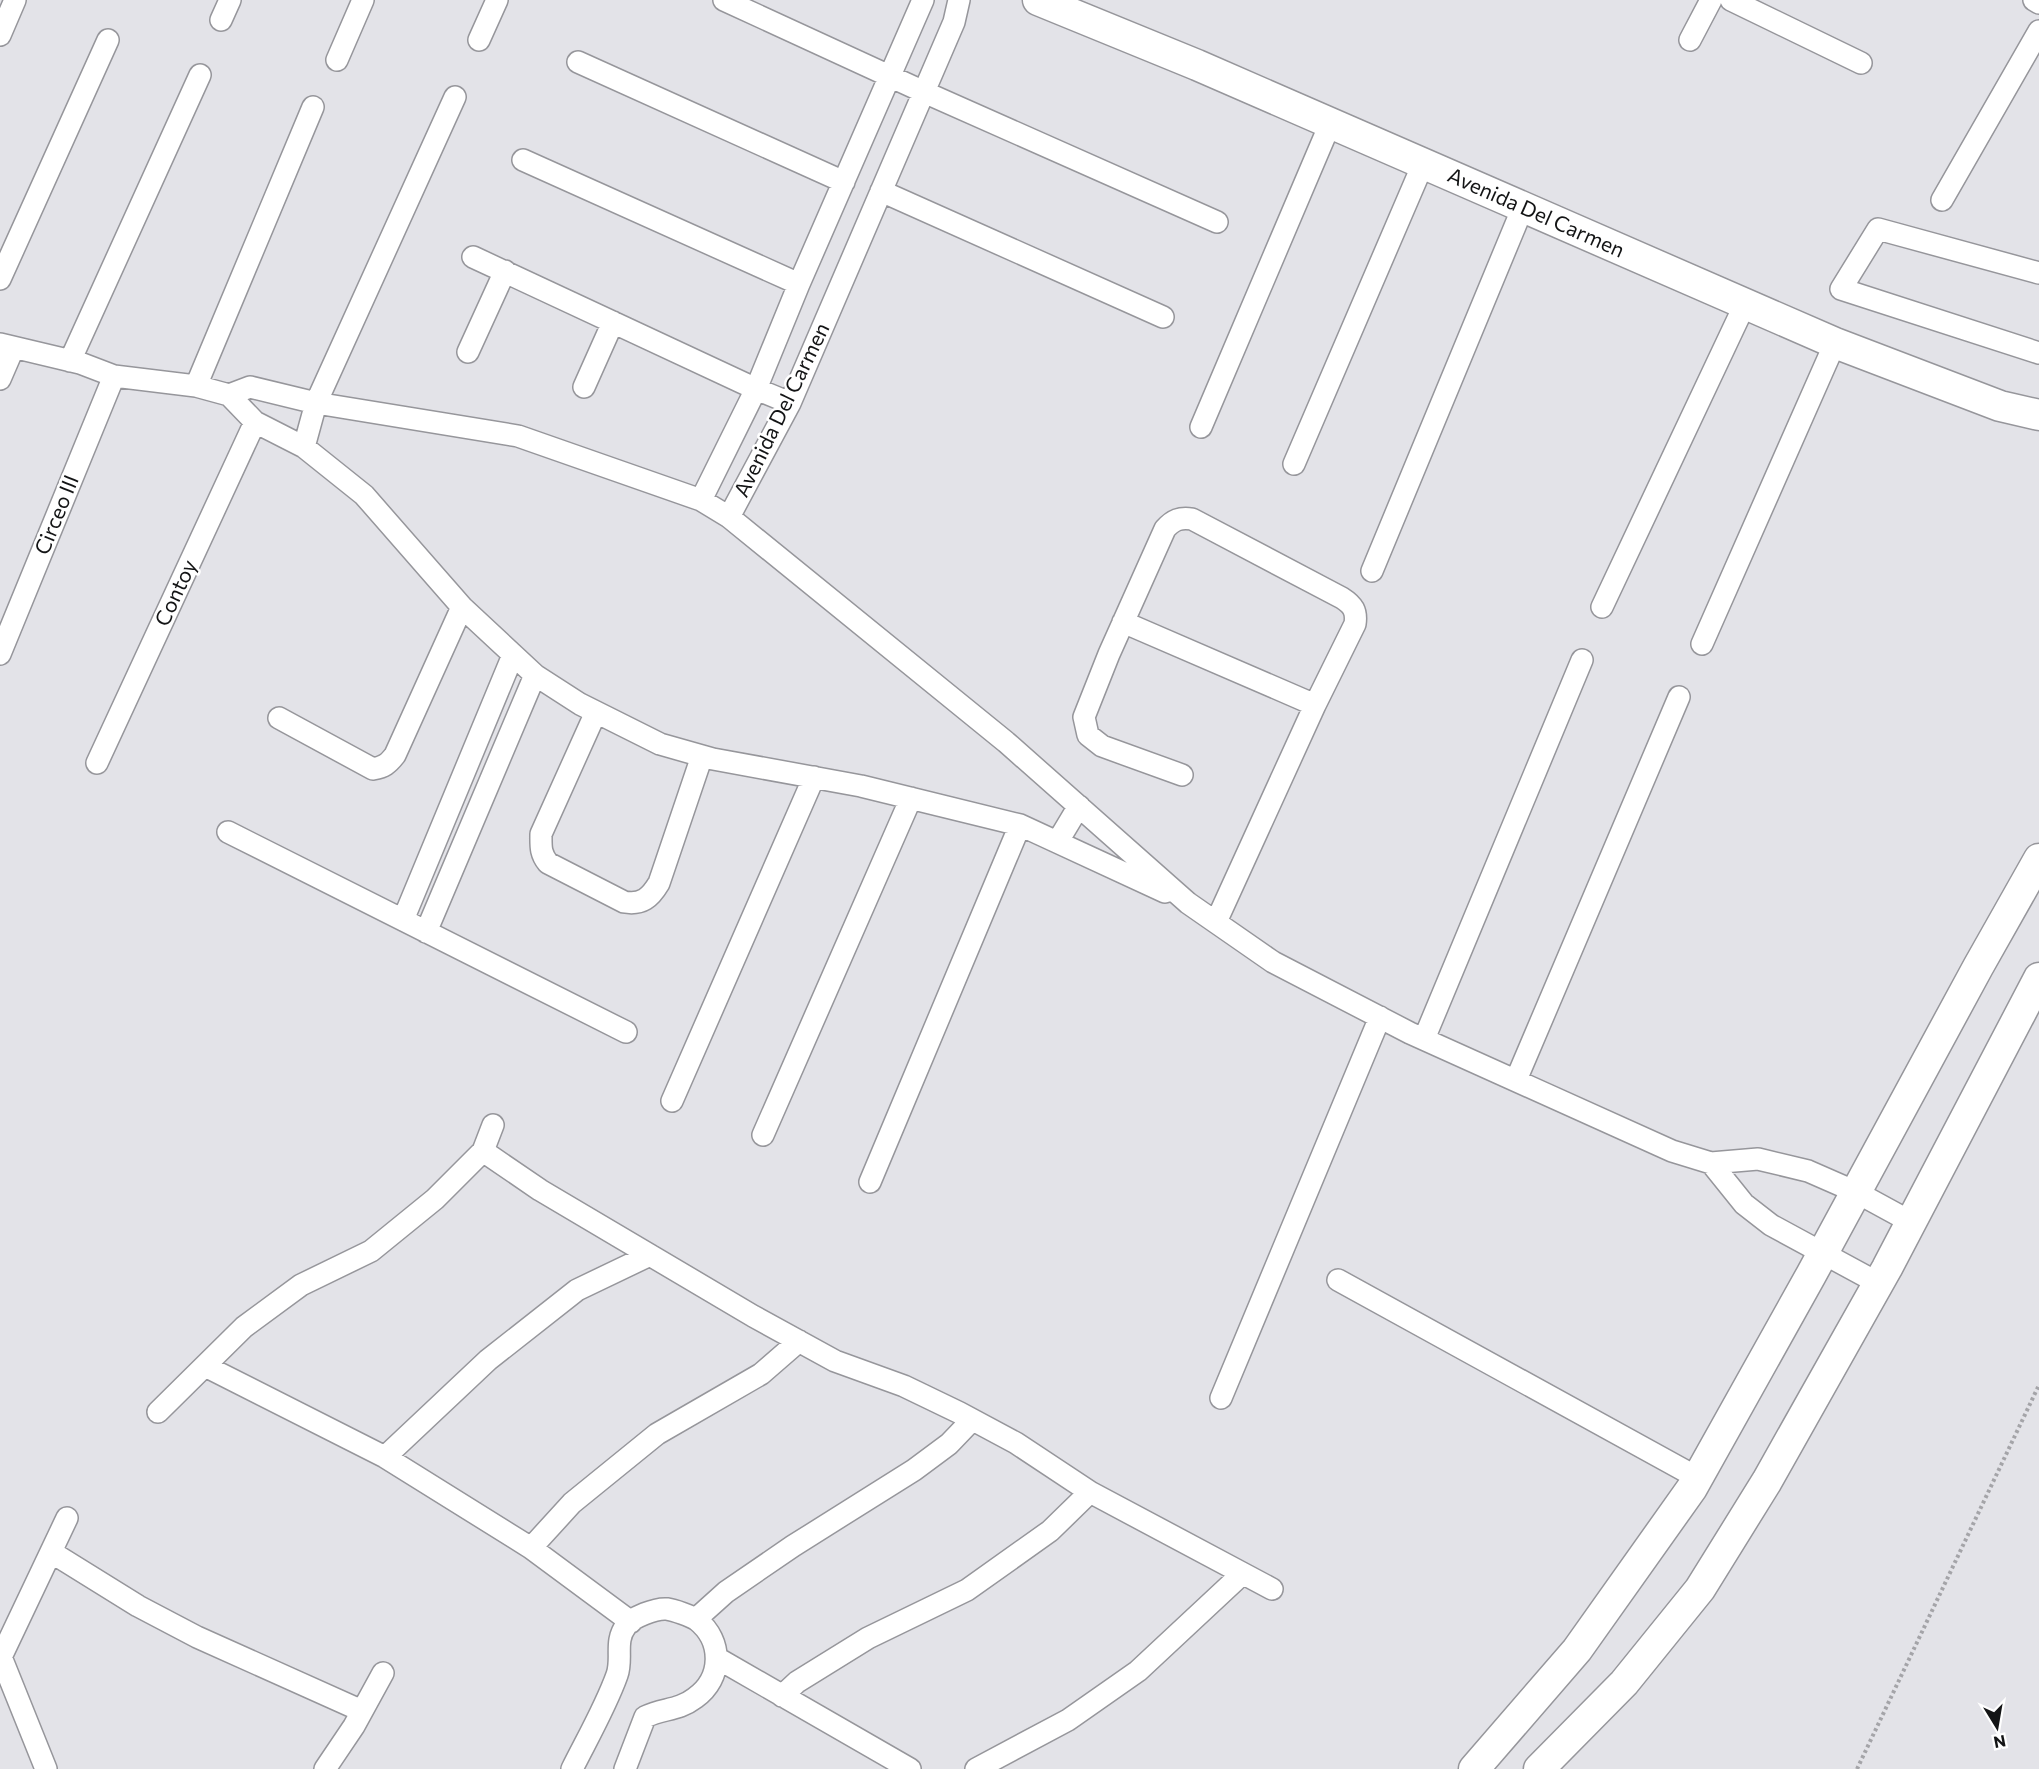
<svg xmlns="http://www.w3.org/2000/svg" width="2039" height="1769" viewBox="0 0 2039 1769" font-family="Commissioner,sans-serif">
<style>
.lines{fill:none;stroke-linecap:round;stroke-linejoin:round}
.street-casing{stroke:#96969b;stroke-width:24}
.secondary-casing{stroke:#96969b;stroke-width:33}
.path{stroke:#a4a4a8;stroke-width:4;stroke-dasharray:3 3;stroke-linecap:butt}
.street{stroke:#fff;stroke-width:21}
.secondary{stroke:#fff;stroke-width:30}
.labels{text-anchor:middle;stroke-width:5;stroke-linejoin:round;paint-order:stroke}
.street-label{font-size:21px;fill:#131415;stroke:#fff}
</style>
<rect width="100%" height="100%" fill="#e3e3e8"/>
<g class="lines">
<g class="street-casing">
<path id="street" d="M 724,0 L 924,92 L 1217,222
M 1731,0 L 1861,63
M 2034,0 L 2039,3
M 221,20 L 230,0
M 0,35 L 15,0
M 479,40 L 497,0
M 1690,40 L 1711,0
M 337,60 L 363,0
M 578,62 L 844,182
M 523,160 L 799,284
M 881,191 L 1163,317
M 1942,200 L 2039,31
M 473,257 L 756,389 L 790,403
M 2039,273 L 1878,229 L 1841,289 L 2039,353
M 0,279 L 108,40
M 0,344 L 80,363 L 114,376 L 196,386 L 229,395 L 255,422 L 304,447 L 364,495 L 462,607 L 535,675 L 580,704 L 660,744 L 713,759 L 861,786 L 1020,825 L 1165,892
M 468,352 L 505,271
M 70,361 L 200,75
M 0,379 L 13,349
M 196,386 L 313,107
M 584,387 L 613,322
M 229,395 L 250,387 L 316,403 L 518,436 L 701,500 L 729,517 L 1006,742 L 1188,903 L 1273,962 L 1410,1033 L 1672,1151 L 1711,1163 L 1758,1159 L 1808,1171 L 1856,1192 L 1911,1222
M 1201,427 L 1330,124
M 304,447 L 316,403 L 455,97
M 1294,464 L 1423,164
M 701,500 L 756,389 L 799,284 L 923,0
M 729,517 L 790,403 L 954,22 L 959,0
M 1372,571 L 1523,207
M 1602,607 L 1745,304
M 1123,622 L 1315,705
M 1702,644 L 1835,343
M 0,654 L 114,376
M 596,712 L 541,834 C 541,846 540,853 548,863 L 624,902 C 642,905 650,898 659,883 L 702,756
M 279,718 L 373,769 C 384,767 388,764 395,755 L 462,607
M 97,763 L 255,422
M 1182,775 L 1102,746 L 1088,735 L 1084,717 L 1109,654 L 1165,529 C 1173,520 1180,517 1192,519 L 1342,598 C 1353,605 1357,611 1355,624 L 1315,705 L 1216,922
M 228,832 L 626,1032
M 1058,841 L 1079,806
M 403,920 L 513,655
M 426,932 L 535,675
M 1424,1039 L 1582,660
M 1516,1080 L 1679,697
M 672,1101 L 814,777
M 763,1135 L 911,798
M 483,1151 L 540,1190 L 753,1316 L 835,1361 L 904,1386 L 960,1413 L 1016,1443 L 1090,1492 L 1272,1589
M 1711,1163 L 1744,1204 L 1771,1225 L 1878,1283
M 870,1182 L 1020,825
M 1338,1280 L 1698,1478
M 205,1366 L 385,1457 L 531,1548 L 631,1622
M 1221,1398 L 1380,1017
M 158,1412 L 244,1327 L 301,1285 L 371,1251 L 435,1199 L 483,1151 L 493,1125
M 385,1457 L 488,1360 L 577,1290 L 650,1255
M 531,1548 L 572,1503 L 657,1434 L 761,1374 L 799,1341
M 51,1552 L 138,1606 L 197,1637 L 362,1711
M 696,1619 L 726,1592 L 793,1546 L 914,1470 L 949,1444 L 972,1420
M 717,1658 L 910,1769
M 782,1696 L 797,1682 L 868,1638 L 967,1590 L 1050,1531 L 1090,1492
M 46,1769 L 1,1657 L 67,1518
M 325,1769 L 354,1726 L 383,1673
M 572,1769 C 587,1739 606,1706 617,1675 C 623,1659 614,1641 626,1626 C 632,1617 656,1608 667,1609 C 674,1610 691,1616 697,1620 C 723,1641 723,1678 695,1698 C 678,1711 663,1708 645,1717 L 625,1769
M 976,1769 L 1068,1720 L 1138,1671 L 1242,1574"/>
</g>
<g class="secondary-casing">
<path id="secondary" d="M 1038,0 L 1197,65 L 1835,343 L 2000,406 L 2039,415
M 1474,1769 L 1577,1650 L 1692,1488 L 1811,1275 L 1978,967 L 2039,859
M 1539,1769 L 1624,1683 L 1700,1589 L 1767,1481 L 1887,1268 L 2039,978"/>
</g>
<path class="path" d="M 1857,1769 L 2039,1385"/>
<use href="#street" class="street"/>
<use href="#secondary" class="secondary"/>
</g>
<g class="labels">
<g class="street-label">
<text transform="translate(1536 213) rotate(24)" y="7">Avenida Del Carmen</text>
<text transform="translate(782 410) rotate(-64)" y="7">Avenida Del Carmen</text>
<text transform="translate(57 515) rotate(-68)" y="7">Circeo III</text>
<text transform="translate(176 593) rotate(-65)" y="7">Contoy</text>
</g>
</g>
<g transform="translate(1997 1727) rotate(169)" stroke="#ffffff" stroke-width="4.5" paint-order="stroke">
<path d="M0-4.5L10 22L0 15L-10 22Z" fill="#131415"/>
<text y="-9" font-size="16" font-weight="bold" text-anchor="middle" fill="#131415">N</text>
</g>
</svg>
